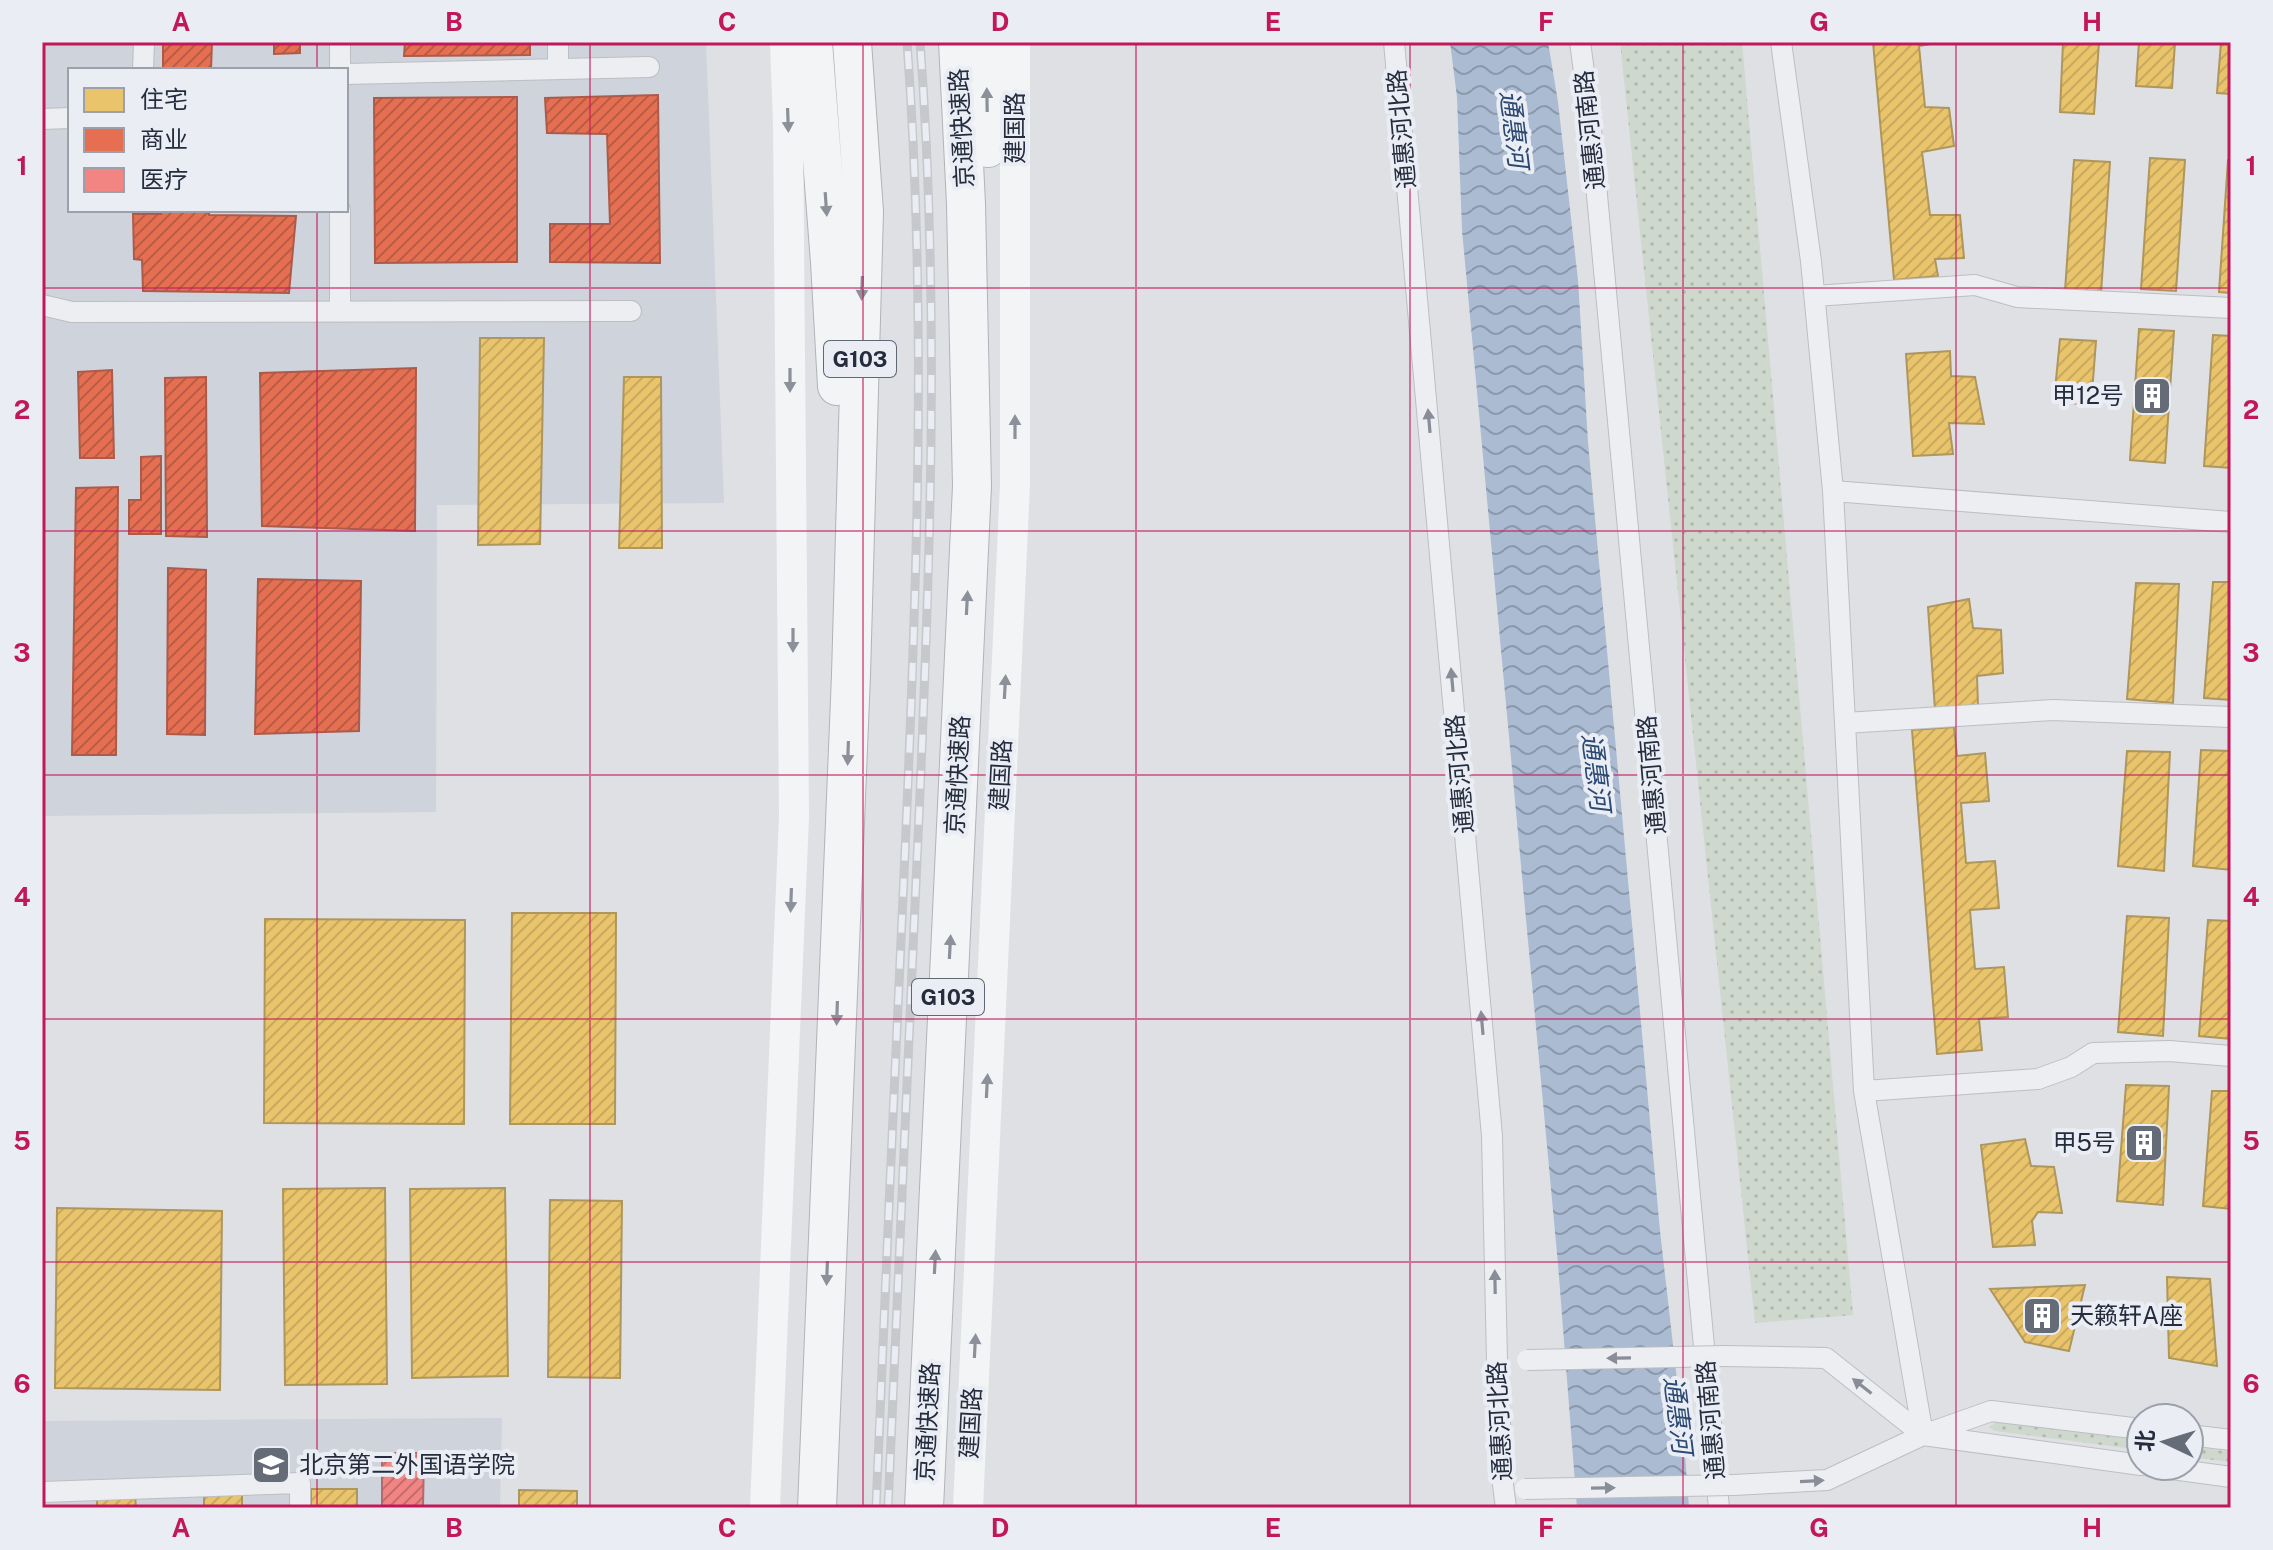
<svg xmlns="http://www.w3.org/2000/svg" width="2273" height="1550" viewBox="0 0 2273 1550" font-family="'Public Sans','Noto Sans SC',sans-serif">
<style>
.built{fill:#cfd3db;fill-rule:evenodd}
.grass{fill:url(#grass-dots)}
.water{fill:url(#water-waves)}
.homes{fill:url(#homes-hatch);stroke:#ae965c;stroke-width:2}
.shops{fill:url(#shops-hatch);stroke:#ac5b4b;stroke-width:2}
.health{fill:url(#health-hatch);stroke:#b46a6d;stroke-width:2}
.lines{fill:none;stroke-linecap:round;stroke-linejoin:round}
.street-casing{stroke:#bcbec2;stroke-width:22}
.highway-casing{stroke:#b0b3b9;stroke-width:40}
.street{stroke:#edeef1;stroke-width:20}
.secondary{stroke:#f2f4f5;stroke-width:30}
.highway{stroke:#f2f4f5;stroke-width:38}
.rail-casing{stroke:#c6c8cc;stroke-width:9}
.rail{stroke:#eaeef4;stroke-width:6;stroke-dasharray:18;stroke-linecap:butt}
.street-bridge-casing{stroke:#bcbec2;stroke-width:22;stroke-linecap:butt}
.street-bridge{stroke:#edeef1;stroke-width:20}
.oneway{fill:#8b9099}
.oneway2{fill:#888d97}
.grid{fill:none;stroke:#c2185b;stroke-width:2;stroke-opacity:0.55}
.labels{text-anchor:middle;stroke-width:8;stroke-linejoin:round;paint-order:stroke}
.shield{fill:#eaeef4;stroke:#5f6674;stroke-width:2}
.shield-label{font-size:22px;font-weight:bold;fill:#242c3d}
.street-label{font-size:24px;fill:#242c3d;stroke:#eaeef4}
.poi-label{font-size:24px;fill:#242c3d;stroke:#eaeef4;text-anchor:end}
.water-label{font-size:26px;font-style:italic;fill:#2c4973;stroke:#eaeef4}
.neatline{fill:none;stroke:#c2185b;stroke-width:3}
.grid-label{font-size:26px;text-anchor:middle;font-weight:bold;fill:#c2185b}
</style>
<defs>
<pattern id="grass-dots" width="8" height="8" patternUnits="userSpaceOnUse" patternTransform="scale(2)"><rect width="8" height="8" fill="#ced8cd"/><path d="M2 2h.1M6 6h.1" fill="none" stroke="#b1bab1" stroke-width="1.8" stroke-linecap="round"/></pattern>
<pattern id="water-waves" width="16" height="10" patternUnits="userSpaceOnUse" patternTransform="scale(2)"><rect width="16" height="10" fill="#aabbd2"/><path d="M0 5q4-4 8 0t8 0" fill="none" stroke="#8a98ac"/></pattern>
<pattern id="homes-hatch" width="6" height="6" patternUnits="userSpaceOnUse" patternTransform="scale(2)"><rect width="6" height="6" fill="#e9c46a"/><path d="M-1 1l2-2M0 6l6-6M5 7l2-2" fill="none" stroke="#c8a95d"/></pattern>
<pattern id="shops-hatch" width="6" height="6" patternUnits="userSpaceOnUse" patternTransform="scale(2)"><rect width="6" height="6" fill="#e76f51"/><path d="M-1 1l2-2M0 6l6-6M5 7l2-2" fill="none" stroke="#bb5b44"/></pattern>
<pattern id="health-hatch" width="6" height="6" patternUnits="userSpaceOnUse" patternTransform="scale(2)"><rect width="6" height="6" fill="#f28482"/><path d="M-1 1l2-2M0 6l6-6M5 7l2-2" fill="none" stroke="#c46c6c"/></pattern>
</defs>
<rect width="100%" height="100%" fill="#dee0e4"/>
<path class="built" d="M 42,42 L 706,42 L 724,503 L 437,505 L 436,812 L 42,816 ZM 70,70 L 346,70 L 346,210 L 70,210 Z
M 502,1418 L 500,1508 L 42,1508 L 42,1421 Z"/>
<path class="grass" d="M 1620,42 L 1742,42 L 1853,1315 L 1755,1323 Z
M 1997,1422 L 2141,1440 L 2141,1450 L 1995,1431 L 1989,1427 Z
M 2189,1446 L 2231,1452 L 2231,1462 L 2189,1457 Z"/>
<path class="water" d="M 1450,42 L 1548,42 L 1558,102 L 1578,280 L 1588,442 L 1660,1231 L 1684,1441 L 1689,1508 L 1577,1508 L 1558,1264 L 1462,230 L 1457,97 Z"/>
<path class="homes" d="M 1873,42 L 1942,42 L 1919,46 L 1925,107 L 1949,108 L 1954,146 L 1922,152 L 1930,215 L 1960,215 L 1964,258 L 1935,259 L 1938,276 L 1894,280 Z
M 2063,42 L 2099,42 L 2094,114 L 2060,112 Z
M 2139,42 L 2175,42 L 2172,88 L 2136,86 Z
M 2221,42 L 2231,42 L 2231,94 L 2217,93 Z
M 2150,158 L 2185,160 L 2176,291 L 2141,289 Z
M 2074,160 L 2110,162 L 2101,293 L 2065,291 Z
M 2228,160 L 2231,161 L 2231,293 L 2219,292 Z
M 2139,329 L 2174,331 L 2165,463 L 2130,460 Z
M 2213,335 L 2231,336 L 2231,468 L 2204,466 Z
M 480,338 L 544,338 L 540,544 L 478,545 Z
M 2060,339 L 2096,341 L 2091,406 L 2054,400 Z
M 1950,351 L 1951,376 L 1975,377 L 1984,424 L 1949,423 L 1953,454 L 1913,456 L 1906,354 Z
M 624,377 L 661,377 L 662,548 L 619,548 Z
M 2213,582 L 2231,582 L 2231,700 L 2204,698 Z
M 2136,583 L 2179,584 L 2173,703 L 2127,699 Z
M 1969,599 L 1973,628 L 2001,630 L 2003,673 L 1977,676 L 1978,705 L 1935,710 L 1928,607 Z
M 1954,727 L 1957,756 L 1985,753 L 1989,801 L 1961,803 L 1966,863 L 1995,861 L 1999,908 L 1970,910 L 1975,969 L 2004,967 L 2008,1017 L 1979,1019 L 1982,1050 L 1937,1054 L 1912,730 Z
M 2201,750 L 2231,751 L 2231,870 L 2193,866 Z
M 2127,751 L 2170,752 L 2164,871 L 2118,866 Z
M 512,913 L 616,913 L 615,1124 L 510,1124 Z
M 2127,916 L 2169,918 L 2163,1036 L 2118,1032 Z
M 265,919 L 465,920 L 464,1124 L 264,1123 Z
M 2208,920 L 2231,921 L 2231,1039 L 2199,1036 Z
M 2126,1085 L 2169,1086 L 2163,1205 L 2117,1201 Z
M 2212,1091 L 2231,1091 L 2231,1209 L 2203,1206 Z
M 2025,1139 L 2031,1166 L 2054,1167 L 2062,1213 L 2038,1212 L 2032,1221 L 2035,1245 L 1993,1247 L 1981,1145 Z
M 385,1188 L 387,1384 L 285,1385 L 283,1189 Z
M 505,1188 L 508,1376 L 412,1378 L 410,1189 Z
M 550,1200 L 622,1201 L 620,1378 L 548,1377 Z
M 57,1208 L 222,1211 L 220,1390 L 55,1388 Z
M 2167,1277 L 2210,1279 L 2217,1366 L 2169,1358 Z
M 2085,1285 L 2069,1351 L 2025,1342 L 1990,1289 Z
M 204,1489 L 242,1489 L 242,1508 L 204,1508 Z
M 311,1489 L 357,1489 L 357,1508 L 311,1508 Z
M 519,1490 L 577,1491 L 577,1508 L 519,1508 Z
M 97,1495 L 135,1495 L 136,1508 L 97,1508 Z"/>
<path class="shops" d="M 163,42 L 212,42 L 211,70 L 163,70 Z
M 274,42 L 300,42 L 300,53 L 274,54 Z
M 405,42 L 530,42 L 530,55 L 404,56 Z
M 658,95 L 660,263 L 550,262 L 550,224 L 610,224 L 607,134 L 547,133 L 545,98 Z
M 517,97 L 517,262 L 375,263 L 374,98 Z
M 161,210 L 209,210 L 209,215 L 296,216 L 289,293 L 143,291 L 142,260 L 134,259 L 133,214 L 161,214 Z
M 416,368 L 415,531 L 262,526 L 260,373 Z
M 112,370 L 114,458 L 80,458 L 78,372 Z
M 206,377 L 207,537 L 166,536 L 165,378 Z
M 161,456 L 161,534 L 129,534 L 129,500 L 141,500 L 141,457 Z
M 118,487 L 116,755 L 72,755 L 76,488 Z
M 168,568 L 206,570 L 205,735 L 167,734 Z
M 258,579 L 361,581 L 359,731 L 255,734 Z"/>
<path class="health" d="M 382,1453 L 424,1453 L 423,1508 L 382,1508 Z"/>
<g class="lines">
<g class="street-casing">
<path id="street" d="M 340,42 L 340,70
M 558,42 L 558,69
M 1394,42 L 1492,1136 L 1497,1360 L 1503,1485 L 1506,1508
M 1580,42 L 1589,109 L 1719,1508
M 1781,42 L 1811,261 L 1833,491 L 1864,1091 L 1923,1435
M 143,70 L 144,42
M 346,74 L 649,67
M 42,119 L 70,118
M 1815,296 L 1975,285 L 2017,297 L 2231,308
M 42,305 L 72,312 L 631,311
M 340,312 L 340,210
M 1833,491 L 2231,522
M 1845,723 L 2053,710 L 2231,717
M 1864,1091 L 2038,1079 L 2071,1067 L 2093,1053 L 2169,1051 L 2231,1056
M 1725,1356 L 1826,1358 L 1923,1435 L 2141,1465
M 2189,1435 L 2231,1440
M 2150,1466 L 2231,1477
M 1734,1485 L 1827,1480 L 1923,1435 L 1991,1411 L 2141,1429
M 42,1492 L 300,1483 L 300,1508"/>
</g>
<g class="highway-casing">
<path id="highway" d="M 813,42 L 830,262 L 837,386
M 986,42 L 988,148
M 817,1508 L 851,675 L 864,212 L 852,42
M 924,1508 L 972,486 L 966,204 L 958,42"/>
</g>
<use href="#street" class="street"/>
<path class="secondary" d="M 765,1508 L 794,816 L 788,124 L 785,42
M 968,1508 L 1015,484 L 1015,42"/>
<use href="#highway" class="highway"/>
<g class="rail-casing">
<path id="rail" d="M 876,1508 C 885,1289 895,1071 905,852 C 917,582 927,312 907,42
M 888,1508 C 898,1285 908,1061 918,838 C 930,572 940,307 920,42"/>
</g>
<use href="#rail" class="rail"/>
<g class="street-bridge-casing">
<path id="street-bridge" d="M 1527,1360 L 1725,1356
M 1525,1489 L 1734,1485"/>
</g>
<use href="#street-bridge" class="street-bridge"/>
</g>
<defs><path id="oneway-solid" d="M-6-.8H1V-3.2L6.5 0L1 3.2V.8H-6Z" transform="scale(2)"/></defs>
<g class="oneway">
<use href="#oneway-solid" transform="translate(987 100) rotate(-91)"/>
<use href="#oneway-solid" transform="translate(788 120) rotate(88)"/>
<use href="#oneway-solid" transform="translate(826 204) rotate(86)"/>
<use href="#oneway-solid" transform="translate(862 288) rotate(92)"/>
<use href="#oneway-solid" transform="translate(790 380) rotate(90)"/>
<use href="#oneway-solid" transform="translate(1015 427) rotate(-90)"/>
<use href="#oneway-solid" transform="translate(967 603) rotate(-87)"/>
<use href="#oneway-solid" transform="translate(793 640) rotate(90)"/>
<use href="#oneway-solid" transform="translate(1005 687) rotate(-87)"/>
<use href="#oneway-solid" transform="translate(848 753) rotate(92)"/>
<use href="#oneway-solid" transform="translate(791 900) rotate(92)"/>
<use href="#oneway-solid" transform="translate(950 947) rotate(-87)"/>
<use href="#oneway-solid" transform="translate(837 1013) rotate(92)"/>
<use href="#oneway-solid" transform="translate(987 1086) rotate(-87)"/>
<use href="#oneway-solid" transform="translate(935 1262) rotate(-87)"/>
<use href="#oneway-solid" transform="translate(827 1273) rotate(92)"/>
<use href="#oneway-solid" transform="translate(975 1346) rotate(-87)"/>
</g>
<g class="oneway2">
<use href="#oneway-solid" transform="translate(1429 421) rotate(-95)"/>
<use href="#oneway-solid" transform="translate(1452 680) rotate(-95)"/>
<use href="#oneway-solid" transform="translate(1482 1023) rotate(-95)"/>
<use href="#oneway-solid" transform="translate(1495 1282) rotate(-91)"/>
<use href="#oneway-solid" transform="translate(1619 1358) rotate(179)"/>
<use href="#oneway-solid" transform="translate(1862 1386) rotate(-142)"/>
<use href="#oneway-solid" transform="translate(1812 1481) rotate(-3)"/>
<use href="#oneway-solid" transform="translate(1603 1488) rotate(-1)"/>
</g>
<path class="grid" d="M 317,42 L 317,70M 590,42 L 590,1508M 863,42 L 863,1508M 1136,42 L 1136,1508M 1410,42 L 1410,1508M 1683,42 L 1683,1508M 1956,42 L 1956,1508M 317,210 L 317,1508M 42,288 L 2231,288M 42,531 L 2231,531M 42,775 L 2231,775M 42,1019 L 2231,1019M 42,1262 L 2231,1262"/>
<defs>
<g id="building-square" transform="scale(2)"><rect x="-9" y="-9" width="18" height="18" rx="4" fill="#656b77" stroke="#eaeef4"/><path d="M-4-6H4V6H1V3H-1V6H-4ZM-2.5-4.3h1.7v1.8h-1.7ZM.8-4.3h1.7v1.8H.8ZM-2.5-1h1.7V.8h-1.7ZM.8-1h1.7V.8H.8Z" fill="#fff"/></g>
<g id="university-square" transform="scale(2)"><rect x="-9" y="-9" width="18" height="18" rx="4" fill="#656b77" stroke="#eaeef4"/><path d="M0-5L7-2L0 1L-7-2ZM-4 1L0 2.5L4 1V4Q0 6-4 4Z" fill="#fff"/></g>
</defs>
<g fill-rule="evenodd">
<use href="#building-square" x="2152" y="396"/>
<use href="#building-square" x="2144" y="1143"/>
<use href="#building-square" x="2042" y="1316"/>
<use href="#university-square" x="271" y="1465"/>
</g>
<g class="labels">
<g class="shield">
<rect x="824" y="341" width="72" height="36" rx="6"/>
<rect x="912" y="979" width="72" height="36" rx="6"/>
</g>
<g class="shield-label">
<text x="860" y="367">G103</text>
<text x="948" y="1005">G103</text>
</g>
<g class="street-label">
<text transform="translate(962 128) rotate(-93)" y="8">京通快速路</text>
<text transform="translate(1015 128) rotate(-90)" y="8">建国路</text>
<text transform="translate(1402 129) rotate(-95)" y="8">通惠河北路</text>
<text transform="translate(1590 130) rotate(-96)" y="8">通惠河南路</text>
<text transform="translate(1460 774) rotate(-95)" y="8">通惠河北路</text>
<text transform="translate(958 775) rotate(-87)" y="8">京通快速路</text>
<text transform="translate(1001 775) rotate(-87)" y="8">建国路</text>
<text transform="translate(1652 775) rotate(-95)" y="8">通惠河南路</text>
<text transform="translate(1711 1420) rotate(-95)" y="8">通惠河南路</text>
<text transform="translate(1500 1421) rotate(-93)" y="8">通惠河北路</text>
<text transform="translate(928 1422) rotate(-87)" y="8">京通快速路</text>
<text transform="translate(971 1423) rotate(-87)" y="8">建国路</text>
</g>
<g class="poi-label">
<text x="2124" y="404">甲12号</text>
<text x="2116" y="1151">甲5号</text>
<text x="2070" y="1324" text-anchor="start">天籁轩A座</text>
<text x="299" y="1473" text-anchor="start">北京第二外国语学院</text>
</g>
<g class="water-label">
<text transform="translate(1514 129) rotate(83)" y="9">通惠河</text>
<text transform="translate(1596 772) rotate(83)" y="9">通惠河</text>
<text transform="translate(1678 1415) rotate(83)" y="9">通惠河</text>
</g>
</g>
<rect width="2273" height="1550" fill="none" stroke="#eaeef4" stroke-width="88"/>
<rect x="68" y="68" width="280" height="144" fill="#eaeef4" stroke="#9ba0ab" stroke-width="2"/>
<rect x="84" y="88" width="40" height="24" fill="#e9c46a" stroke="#9ba0ab" stroke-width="2"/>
<text x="140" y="108" font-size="24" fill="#242c3d">住宅</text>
<rect x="84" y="128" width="40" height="24" fill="#e76f51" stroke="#9ba0ab" stroke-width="2"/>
<text x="140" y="148" font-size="24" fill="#242c3d">商业</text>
<rect x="84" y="168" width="40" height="24" fill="#f28482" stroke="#9ba0ab" stroke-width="2"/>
<text x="140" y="188" font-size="24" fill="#242c3d">医疗</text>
<g transform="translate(2165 1442) rotate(274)"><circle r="38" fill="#eaeef4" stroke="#9ba0ab" stroke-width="2"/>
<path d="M0-6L14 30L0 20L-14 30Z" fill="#656b77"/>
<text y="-12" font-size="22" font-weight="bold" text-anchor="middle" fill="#242c3d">北</text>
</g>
<rect x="44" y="44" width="2185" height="1462" class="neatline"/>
<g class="grid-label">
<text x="181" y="31">A</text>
<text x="454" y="31">B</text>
<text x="727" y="31">C</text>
<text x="1000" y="31">D</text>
<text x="1273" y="31">E</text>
<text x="1546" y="31">F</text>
<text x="1819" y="31">G</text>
<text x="2092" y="31">H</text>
<text x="22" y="175">1</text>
<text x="2251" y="175">1</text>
<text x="22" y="419">2</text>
<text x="2251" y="419">2</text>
<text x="22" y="662">3</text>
<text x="2251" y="662">3</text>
<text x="22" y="906">4</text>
<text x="2251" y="906">4</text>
<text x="22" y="1150">5</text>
<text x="2251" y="1150">5</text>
<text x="22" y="1393">6</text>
<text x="2251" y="1393">6</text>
<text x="181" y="1537">A</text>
<text x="454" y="1537">B</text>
<text x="727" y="1537">C</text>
<text x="1000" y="1537">D</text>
<text x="1273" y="1537">E</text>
<text x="1546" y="1537">F</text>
<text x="1819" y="1537">G</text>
<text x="2092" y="1537">H</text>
</g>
</svg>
